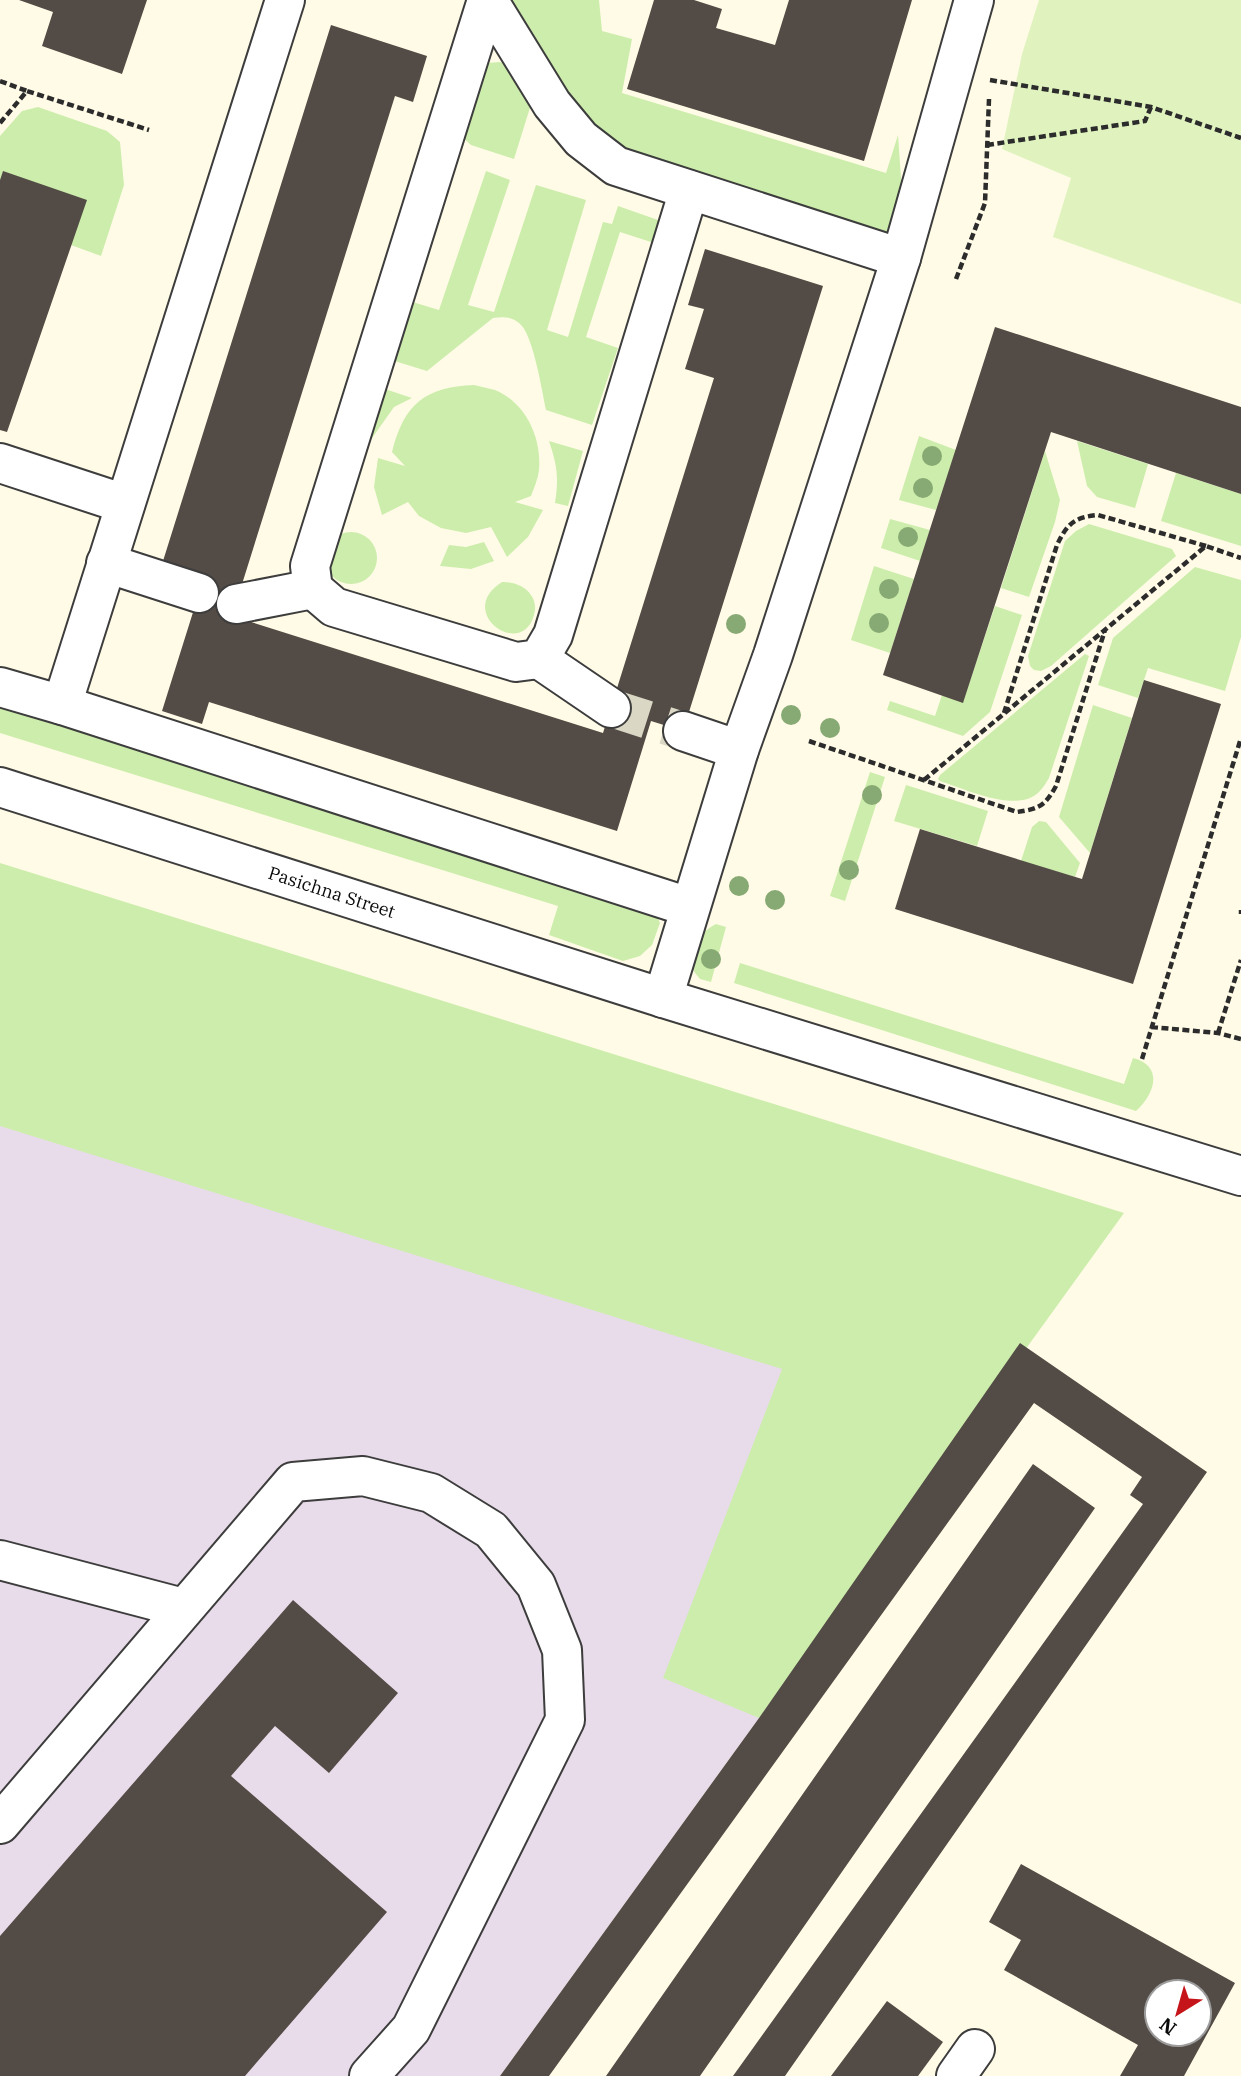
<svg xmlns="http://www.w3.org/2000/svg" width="1241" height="2076" viewBox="0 0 1241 2076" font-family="'IBM Plex Serif',serif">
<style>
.industrial{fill:#e9dcea}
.green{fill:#cdedac}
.pitch{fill:#e0f3bf}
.building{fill:#534b45;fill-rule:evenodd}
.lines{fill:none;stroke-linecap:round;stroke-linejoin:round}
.minor-tunnel{stroke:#dad7c5;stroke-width:38;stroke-dasharray:38 19;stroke-linecap:butt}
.minor-casing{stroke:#3d3d3d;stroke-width:42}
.path{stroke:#2c2c2c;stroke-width:4.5;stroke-dasharray:7 3.5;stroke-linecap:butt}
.minor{stroke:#fff;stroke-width:38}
.tree{fill:#87a973}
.labels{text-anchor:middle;stroke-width:7;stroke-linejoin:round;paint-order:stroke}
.street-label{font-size:18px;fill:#0a0a0a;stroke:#fff}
</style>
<rect width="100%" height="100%" fill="#fffbe6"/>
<path class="industrial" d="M 0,1083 L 1020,1343 L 759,1718 L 500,2076 L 0,2076 Z"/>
<path class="green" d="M 505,0 L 599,0 L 602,31 L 632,39 L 622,93 L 886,173 L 898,135 L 903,207 L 892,241 L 628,157 L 603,138 L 506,7 Z
M 499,62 L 509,64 L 533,98 L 514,159 L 471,145 L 460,135 L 477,68 L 488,63 Z
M 38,107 L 107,131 L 120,142 L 124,185 L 101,256 L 71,245 L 3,172 L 0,180 L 0,136 L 22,111 Z
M 486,171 L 510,180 L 468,305 L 494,312 L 536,185 L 586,200 L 547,330 L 568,337 L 603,222 L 612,224 L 618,206 L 661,221 L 654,243 L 620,232 L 586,337 L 618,348 L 592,425 L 546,410 C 542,391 533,333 519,323 C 511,316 503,317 493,318 L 427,371 L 388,359 L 406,300 L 439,310 Z
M 474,385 C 481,387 488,388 495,390 C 526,403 542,438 539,470 C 538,479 534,488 531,496 L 515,502 L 543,510 L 528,537 L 507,557 L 491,527 L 466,533 L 441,528 L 419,516 L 408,502 L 382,515 L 374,487 L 378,458 L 405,466 L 392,452 C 404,404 425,387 474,385 Z
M 376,386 L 412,398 L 394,407 L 370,441 L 360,437 Z
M 919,436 L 956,450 L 936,510 L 899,500 Z
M 549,441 L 583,451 L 568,506 L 555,503 C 559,477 557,465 549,441 Z
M 1077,441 L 1148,464 L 1135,508 L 1097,497 L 1087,486 Z
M 1045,451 L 1060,500 L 1055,522 L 1029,597 L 1001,588 Z
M 1176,473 L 1241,494 L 1241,546 L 1161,521 Z
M 890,519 L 930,530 L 920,561 L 881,548 Z
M 1089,524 L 1172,549 L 1176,556 L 1051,666 L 1041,671 L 1034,670 L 1030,666 L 1028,656 L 1065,541 L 1076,531 Z
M325 558a26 26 0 1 1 52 0a26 26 0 1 1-52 0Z
M 484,542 L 494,561 L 471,569 L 440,566 L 449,545 L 466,547 Z
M 874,566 L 914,579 L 890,653 L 851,640 Z
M 1195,567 L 1241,580 L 1241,637 L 1225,691 L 1148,668 L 1138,698 L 1098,685 L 1113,638 Z
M 502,582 C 521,581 540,595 534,615 C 522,660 454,612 502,582 Z
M 995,606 L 1022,615 L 990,712 L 963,736 L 887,710 L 890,701 L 935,716 L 942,695 L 963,702 Z
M 1085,654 L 1089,656 L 1049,778 C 1046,783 1043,788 1039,792 C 1017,814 965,789 940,781 L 938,779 L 940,775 Z
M 0,700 L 651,902 L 660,923 L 652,945 L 640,956 L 623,961 L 549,935 L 558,906 L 0,733 Z
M 1093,705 L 1132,718 L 1090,853 L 1059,817 Z
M 870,772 L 885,777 L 845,901 L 830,896 Z
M 906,785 L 988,811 L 977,846 L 894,821 Z
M 1039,821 L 1046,822 L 1080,863 L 1075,877 L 1021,861 L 1032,827 Z
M 0,863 L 1124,1213 L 759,1718 L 663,1678 L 782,1369 L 0,1126 Z
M 716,924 L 726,927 L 711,982 L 700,979 C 697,975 692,970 691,965 C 687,948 702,931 716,924 Z
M 740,963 L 1124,1084 L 1133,1058 C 1164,1066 1155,1094 1136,1111 L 734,983 Z"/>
<path class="pitch" d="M 1039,0 L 1241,0 L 1241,304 L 1053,237 L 1071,178 L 1002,149 L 1022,54 Z"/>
<path class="building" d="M 19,0 L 147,0 L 122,74 L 42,46 L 53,12 Z
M 654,0 L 694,0 L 722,9 L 716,28 L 775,45 L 789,0 L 912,0 L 864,161 L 627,89 Z
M 331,25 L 427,56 L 413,102 L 395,96 L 232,616 L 603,733 L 714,378 L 685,369 L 704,309 L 688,305 L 705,249 L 823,286 L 683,731 L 651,721 L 617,831 L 209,702 L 202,724 L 162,711 L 200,590 L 158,577 Z
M 3,171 L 87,200 L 7,432 L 0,430 L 0,180 Z
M 995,327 L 1241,407 L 1241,494 L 1051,432 L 963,703 L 883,675 Z
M 1144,680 L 1221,704 L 1133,984 L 895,909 L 920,829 L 1082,879 Z
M 1020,1343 L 1207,1472 L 785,2076 L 733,2076 L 1143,1504 L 1130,1495 L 1142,1477 L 1034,1403 L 549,2076 L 500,2076 L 759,1718 Z
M 1033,1464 L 1095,1508 L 700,2076 L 606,2076 Z
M 293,1600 L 398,1693 L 329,1773 L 275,1726 L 231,1776 L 387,1912 L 245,2076 L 0,2076 L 0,1936 Z
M 1021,1864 L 1235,1983 L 1184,2076 L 1120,2076 L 1138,2045 L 1004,1970 L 1021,1940 L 989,1922 ZM 1157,1992 L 1199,1992 L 1199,2034 L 1157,2034 Z
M 887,2001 L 943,2042 L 918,2076 L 831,2076 Z"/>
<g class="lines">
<path class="minor-tunnel" d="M 611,708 L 683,731"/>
<g class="minor-casing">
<g id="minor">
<path d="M 487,0 L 310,566 L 313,589 L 334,607 L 516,662 L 539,659 L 553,635 L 689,190"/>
<path d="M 488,0 L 552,104 L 581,139 L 616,166 L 901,258"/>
<path d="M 0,463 L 125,504"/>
<path d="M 106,563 L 199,593"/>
<path d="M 236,604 L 313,589"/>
<path d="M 539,659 L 611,708"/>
<path d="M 0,687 L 62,705 L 689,907"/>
<path d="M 62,705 L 285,0"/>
<path d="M 683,731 L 739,750"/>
<path id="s1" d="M 0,787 L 663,998 L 1241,1176"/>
<path d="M 663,998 L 739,750 L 773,655 L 901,258 L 974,0"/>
<path d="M 0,1560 L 183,1608"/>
<path d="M 0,1824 L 293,1482 L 363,1476 L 431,1493 L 491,1530 L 536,1585 L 562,1650 L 565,1720 L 411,2029 L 369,2076"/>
<path d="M 956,2076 L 975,2049"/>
</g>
</g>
<path class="path" d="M 990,80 L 1151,107 L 1241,138
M 0,81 L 27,91
M 0,123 L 27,91 L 149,130
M 987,145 L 1145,121 L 1151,107
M 956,279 L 985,203 L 989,99
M 1004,713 L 1057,545 C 1067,524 1074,517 1098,515 L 1206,546
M 809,741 L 1017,812 C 1039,809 1045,806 1056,786 L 1105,630
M 924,780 L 1206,546 L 1241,558
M 1241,910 L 1241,914
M 1151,1027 L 1218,1033 L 1241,1039
M 1218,1033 L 1241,960
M 1142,1059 L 1241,738"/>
<use href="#minor" class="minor"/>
</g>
<g class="tree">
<circle cx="932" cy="456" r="10"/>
<circle cx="923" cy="488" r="10"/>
<circle cx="908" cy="537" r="10"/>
<circle cx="889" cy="589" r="10"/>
<circle cx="879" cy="623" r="10"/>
<circle cx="736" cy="624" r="10"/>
<circle cx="791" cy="715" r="10"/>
<circle cx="830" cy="728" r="10"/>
<circle cx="872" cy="795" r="10"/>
<circle cx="849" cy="870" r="10"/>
<circle cx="739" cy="886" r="10"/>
<circle cx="775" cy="900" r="10"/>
<circle cx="711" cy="959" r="10"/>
</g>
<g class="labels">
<g class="street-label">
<text dy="6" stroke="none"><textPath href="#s1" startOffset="348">Pasichna Street</textPath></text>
</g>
</g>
<g transform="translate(1178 2013) rotate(217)"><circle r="33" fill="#ffffff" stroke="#9d9d9d" stroke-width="2"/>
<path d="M0-5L12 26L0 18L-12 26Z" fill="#c6151a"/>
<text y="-10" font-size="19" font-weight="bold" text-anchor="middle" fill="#0a0a0a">N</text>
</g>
</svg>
